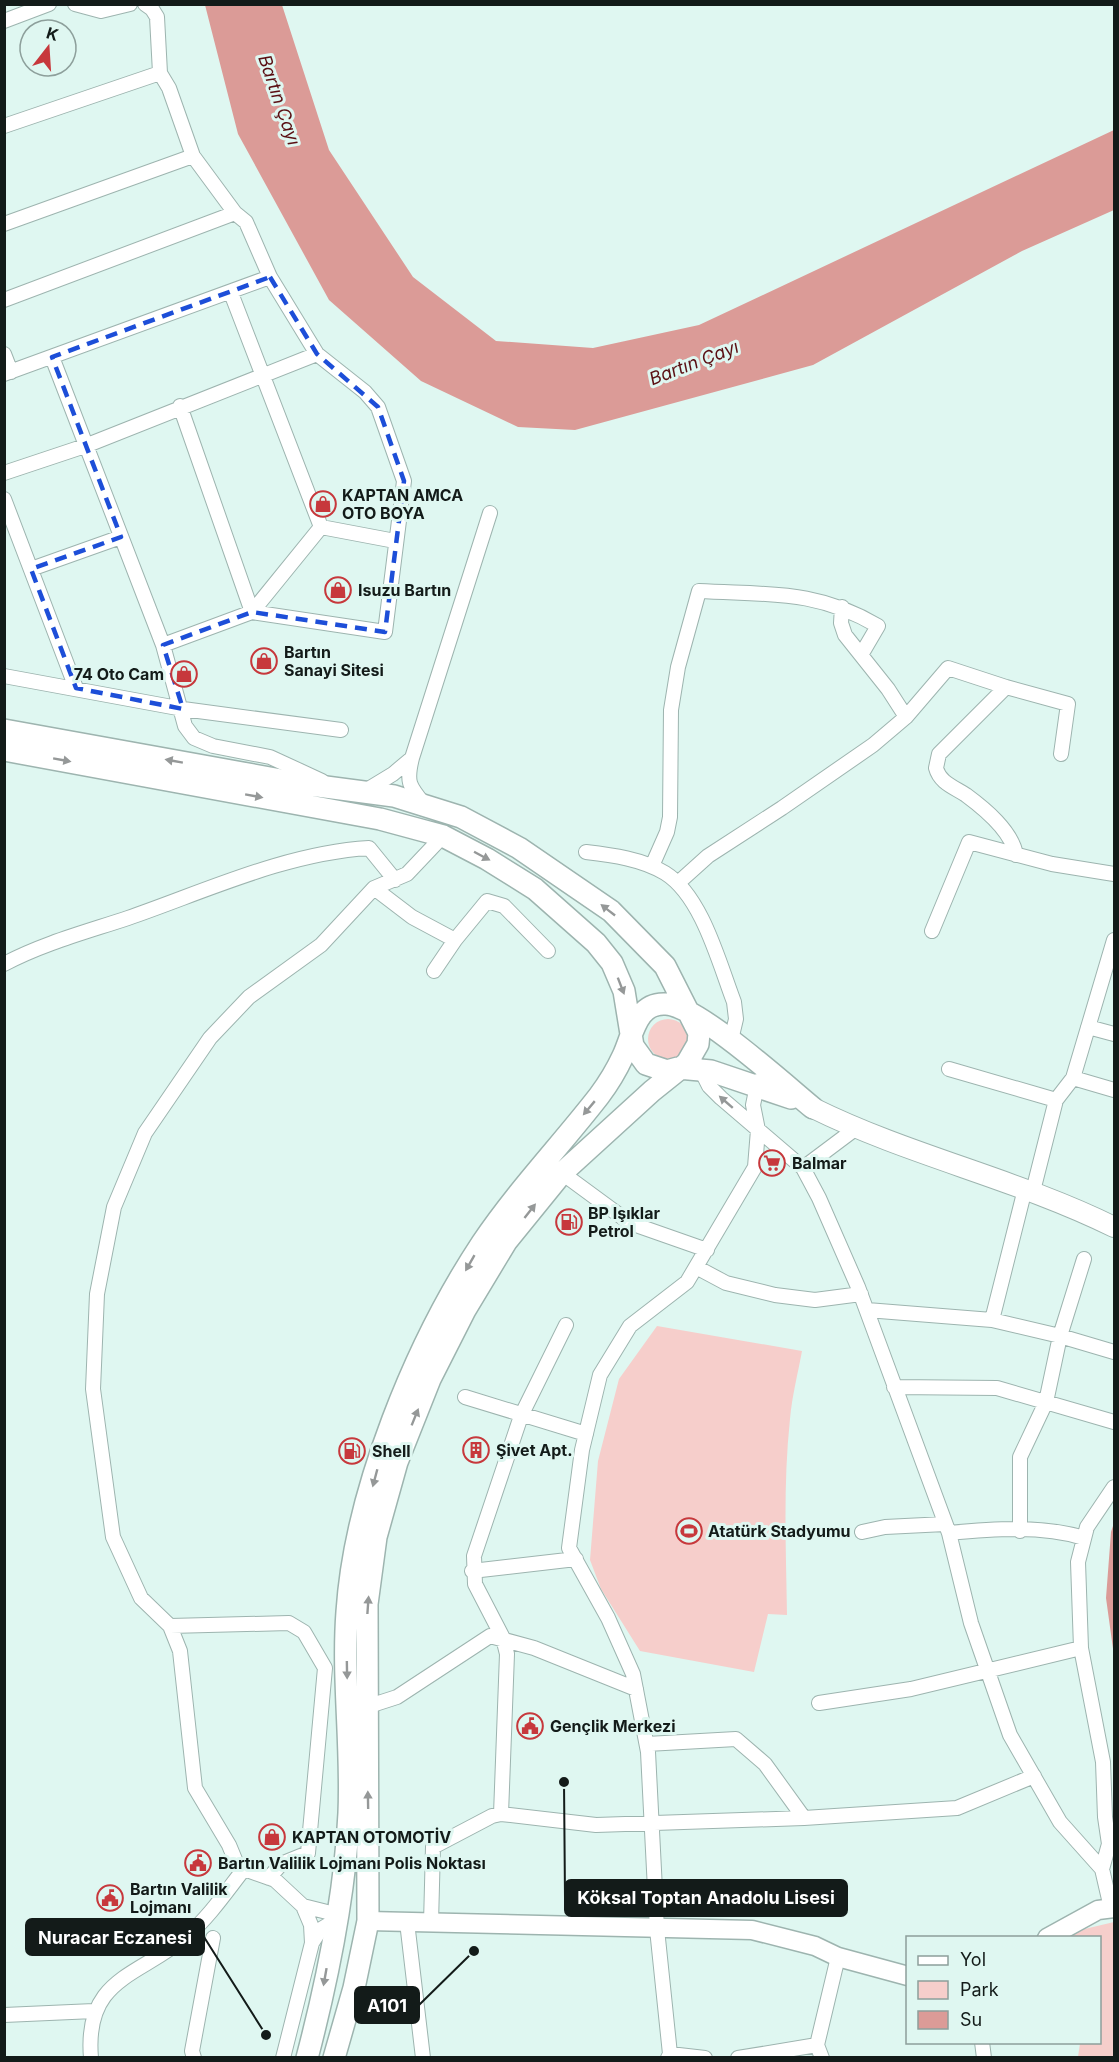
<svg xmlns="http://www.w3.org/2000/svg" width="1119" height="2062" viewBox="0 0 1119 2062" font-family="Inter,sans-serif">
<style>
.green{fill:#f6cecb}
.water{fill:#db9b97}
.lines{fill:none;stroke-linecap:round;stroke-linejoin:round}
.minor-casing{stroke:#9db4af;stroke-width:16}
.secondary-casing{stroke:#9db4af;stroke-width:21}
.primary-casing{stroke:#9db4af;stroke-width:22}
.trunk-casing{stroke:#9db4af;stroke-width:24}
.minor{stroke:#fff;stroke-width:14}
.secondary{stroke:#fff;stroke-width:18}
.primary{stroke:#fff;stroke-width:20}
.trunk{stroke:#fff;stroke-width:21}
.oneway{fill:#959898}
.marked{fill:none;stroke:#1d4ed8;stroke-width:4.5;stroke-dasharray:12 8;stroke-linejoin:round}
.labels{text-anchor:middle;stroke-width:6;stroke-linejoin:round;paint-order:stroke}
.poi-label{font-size:16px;font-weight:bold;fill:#131b19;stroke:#dff7f1;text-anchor:start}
.water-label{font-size:18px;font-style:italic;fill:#5a0f13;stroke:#dff7f1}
.leader{fill:none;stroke:#131b19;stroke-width:2}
.callout-dot{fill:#131b19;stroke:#dff7f1;stroke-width:2}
.callout{fill:#131b19;stroke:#131b19;stroke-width:2}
.callout-label{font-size:18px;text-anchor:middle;font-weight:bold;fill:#fff}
</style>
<rect width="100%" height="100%" fill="#dff7f1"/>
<path class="green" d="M648 1039a20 20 0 1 1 40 0a20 20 0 1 1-40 0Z
M 657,1326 L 802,1351 C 798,1373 792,1396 790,1419 C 783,1484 786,1550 787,1615 L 768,1614 L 754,1672 L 640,1651 L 601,1589 L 590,1560 L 598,1461 L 619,1379 Z
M 1114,1922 L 1114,2057 L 1078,2057 L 1080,2043 L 1100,2042 L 1100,1938 L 1074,1937 L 1072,1932 Z"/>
<path class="water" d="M 205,5 L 282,5 L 329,150 L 413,277 L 496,341 L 593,348 L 699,325 L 1114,130 L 1114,210 L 1022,251 L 813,365 L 575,430 L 518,427 L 421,381 L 329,300 L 238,134 Z
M 1114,1523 L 1114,1656 L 1106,1598 L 1111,1532 Z"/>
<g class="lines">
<g class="minor-casing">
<path id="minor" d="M 75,4 L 101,11 L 130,4
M 145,4 L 152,9 L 157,17 L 160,73 L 169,88 L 193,156 L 235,213 L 246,222 L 270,277 L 317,354 L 365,392 L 378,407 L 404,481 L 385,632 L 252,612 L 163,645
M 4,21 L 49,4
M 4,126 L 160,73
M 4,224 L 193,156
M 231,293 L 321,527
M 4,300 L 235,213
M 4,354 L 11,372
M 52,357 L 163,645 L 185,726 L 194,738 L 213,746 L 270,757 L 322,781
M 4,374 L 270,277
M 180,406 L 252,612
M 4,473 L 85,446 L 317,354
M 4,499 L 76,688
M 321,527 L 395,541
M 31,569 L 121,537
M 842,607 L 841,623 L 845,635 L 888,689 L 906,717
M 252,612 L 321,527
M 4,676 L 183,709 L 341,730
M 1006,687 L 1068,704 L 1061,754
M 412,758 C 406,782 409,786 424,804
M 365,791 L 393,774 L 412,758 L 490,513
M 586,852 C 612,855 642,859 665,873 C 702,896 719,963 734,1002 L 736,1019 L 731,1040
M 652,866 L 667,832 L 670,817 L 671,710 L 678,667 L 699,591 C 768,595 816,589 878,626 L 861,655
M 678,883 L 708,856 L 782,808 L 873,745 L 906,717 L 948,668 L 1006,687 L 939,754 L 936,768 C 940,783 954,787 966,795 C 985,809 1012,831 1016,855
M 374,888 L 412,917 L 455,940
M 932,931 L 969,842 L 1052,864 L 1114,874
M 4,964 C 44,943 86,932 128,918 C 206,891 286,853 369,848 L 395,880
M 434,971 L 455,940 L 487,901 L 504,906 L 548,951
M 1088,1027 L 1114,1034
M 699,1066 L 709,1086 L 721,1098 L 803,1168 L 819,1198 L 858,1287 L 949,1533 L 971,1623 L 1010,1735 L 1060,1822 L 1102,1869 L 1111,1908
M 949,1069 L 1056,1100
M 1073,1078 L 1114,940
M 803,1168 L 855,1129
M 562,1173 L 630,1223 L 707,1250
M 1033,1191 L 1056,1100 L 1073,1078 L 1114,1090
M 696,1267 L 726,1283 L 775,1295 L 815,1300 L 861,1294
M 867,1310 L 992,1320 L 1060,1336 L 1114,1352
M 992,1320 L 1025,1189
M 894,1387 L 997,1388 L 1114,1422
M 465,1397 L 586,1434
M 1020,1531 L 1020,1457 L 1046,1402 L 1060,1336 L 1084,1259
M 862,1532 L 885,1527 L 945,1524
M 949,1533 C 992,1529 1042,1525 1084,1538
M 472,1571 L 576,1559
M 170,1626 L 289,1623 L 304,1632 L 325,1668 L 308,1853 L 281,1864 L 269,1878
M 819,1703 L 911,1689 L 1081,1648
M 366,1707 L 397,1697 L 490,1636 L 534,1648 L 636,1689
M 647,1744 L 736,1739 L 765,1764 L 804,1818
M 501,1814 L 507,1654 L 503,1638 L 475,1584 L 474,1556 L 521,1416 L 566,1325
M 1102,1869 L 1109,1844 L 1105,1817 L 1103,1762 L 1081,1648 L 1078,1562 L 1087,1527 L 1114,1487
M 407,1922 L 423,2058
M 431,1923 L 433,1847 L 492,1816 L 501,1814 L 596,1825 L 804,1818 L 957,1808 L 1034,1776
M 312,1943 L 311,1925 L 303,1906 L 275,1880 L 244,1869 L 236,1862 L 229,1845 L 195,1788 L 180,1651 L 170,1626 L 141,1598 L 113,1537 L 93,1389 L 97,1294 L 114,1207 L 145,1133 L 210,1038 L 249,997 L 321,945 L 374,888 L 407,874 L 443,836
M 4,2015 L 94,2011
M 982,2042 L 984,2058
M 670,2054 L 705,2058
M 91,2058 C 84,1977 139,1977 187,1936 C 209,1917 226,1892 244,1869
M 194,2058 L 192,2051 L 213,1938
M 283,2058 L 312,1943 L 321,1929 L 336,1920 L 327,1912 L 303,1906
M 668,2058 L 670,2054 L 657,1929 L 648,1752 L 633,1674 L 608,1618 L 569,1548 L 582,1450 L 600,1375 L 630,1326 L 687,1282 L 755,1167 L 758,1130 L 753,1105 L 758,1081
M 738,2058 L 817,2045
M 822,2058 L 817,2045 L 838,1957"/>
</g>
<g class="secondary-casing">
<path id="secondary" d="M 368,1921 L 752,1930 L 815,1946 L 838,1957 L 908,1976
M 1047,1938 L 1098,1910 L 1114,1908"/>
</g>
<g class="primary-casing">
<path id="primary" d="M 813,1108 C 910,1156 1017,1179 1114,1227"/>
</g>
<g class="trunk-casing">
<path id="trunk" d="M 4,730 L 303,784 L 394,796 L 461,817 L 519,848 L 611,911 L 665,966 L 699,1033 L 698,1044 L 687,1063 L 652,1091 L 562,1173 L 506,1242 L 465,1310 L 430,1379 L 397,1462 L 376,1537 L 367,1604 L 368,1921 L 354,1988 L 334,2058
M 4,750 L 380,819 L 443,836 L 487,859 L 535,889 L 596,943 L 612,963 L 624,991 L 633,1046 L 646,1064 L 667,1071 L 678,1068 L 711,1071 L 791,1098
M 307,2058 C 328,1978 345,1895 349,1813 C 352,1746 342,1678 347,1612 C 355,1491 416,1343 482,1243 C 517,1191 561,1145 599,1096 C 608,1084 617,1069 623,1056 C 633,1035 636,1002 666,1004 C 698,1006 785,1085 813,1108"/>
</g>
<use href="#minor" class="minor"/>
<use href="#secondary" class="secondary"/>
<use href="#primary" class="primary"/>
<use href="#trunk" class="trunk"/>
</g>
<defs><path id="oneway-solid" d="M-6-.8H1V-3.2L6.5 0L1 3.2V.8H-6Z" transform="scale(1.5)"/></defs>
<g class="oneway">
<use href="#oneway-solid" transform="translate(62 760) rotate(10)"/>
<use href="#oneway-solid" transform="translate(174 761) rotate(-170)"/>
<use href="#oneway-solid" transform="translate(254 796) rotate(10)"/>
<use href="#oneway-solid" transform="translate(482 856) rotate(28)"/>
<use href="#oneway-solid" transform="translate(608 910) rotate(-142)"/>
<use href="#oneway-solid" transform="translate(621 986) rotate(69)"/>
<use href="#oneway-solid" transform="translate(726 1102) rotate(-139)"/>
<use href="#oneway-solid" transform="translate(589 1108) rotate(130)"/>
<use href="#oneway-solid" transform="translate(530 1211) rotate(-52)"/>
<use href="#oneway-solid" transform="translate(470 1263) rotate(120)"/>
<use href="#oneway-solid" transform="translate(415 1417) rotate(-68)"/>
<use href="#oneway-solid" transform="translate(375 1478) rotate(105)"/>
<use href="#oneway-solid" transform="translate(368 1605) rotate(-86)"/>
<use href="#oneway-solid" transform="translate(347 1670) rotate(89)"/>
<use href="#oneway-solid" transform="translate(368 1800) rotate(-91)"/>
<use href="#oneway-solid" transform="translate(325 1977) rotate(100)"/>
</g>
<path class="marked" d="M 270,277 L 317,354 L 378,407 L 404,481 L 385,632 L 252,612 L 163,645 L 183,709 L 76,688 L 31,569 L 121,537 L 52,357 Z"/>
<defs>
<g id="shop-ring" transform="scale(1.35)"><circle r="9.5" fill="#dff7f1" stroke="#c7383c" stroke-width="1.5"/><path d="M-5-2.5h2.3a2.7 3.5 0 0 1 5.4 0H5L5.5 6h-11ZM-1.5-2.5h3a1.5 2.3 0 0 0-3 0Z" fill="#c7383c"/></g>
<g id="supermarket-ring" transform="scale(1.35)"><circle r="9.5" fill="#dff7f1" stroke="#c7383c" stroke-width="1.5"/><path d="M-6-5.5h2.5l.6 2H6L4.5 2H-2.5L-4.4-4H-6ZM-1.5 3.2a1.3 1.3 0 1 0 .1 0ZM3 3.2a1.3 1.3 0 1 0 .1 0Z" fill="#c7383c"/></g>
<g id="fuel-ring" transform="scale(1.35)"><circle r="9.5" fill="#dff7f1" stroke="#c7383c" stroke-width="1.5"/><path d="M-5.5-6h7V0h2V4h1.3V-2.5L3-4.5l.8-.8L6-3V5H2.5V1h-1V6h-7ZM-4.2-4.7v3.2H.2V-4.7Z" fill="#c7383c"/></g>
<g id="building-ring" transform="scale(1.35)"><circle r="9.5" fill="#dff7f1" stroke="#c7383c" stroke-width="1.5"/><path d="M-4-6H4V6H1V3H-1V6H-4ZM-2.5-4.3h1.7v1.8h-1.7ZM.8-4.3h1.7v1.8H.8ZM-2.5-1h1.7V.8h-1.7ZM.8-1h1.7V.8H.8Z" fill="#c7383c"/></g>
<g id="stadium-ring" transform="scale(1.35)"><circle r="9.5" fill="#dff7f1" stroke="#c7383c" stroke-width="1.5"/><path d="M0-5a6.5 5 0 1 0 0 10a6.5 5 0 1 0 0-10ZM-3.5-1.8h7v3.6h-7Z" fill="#c7383c"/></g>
<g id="civic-ring" transform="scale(1.35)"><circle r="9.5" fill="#dff7f1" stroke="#c7383c" stroke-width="1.5"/><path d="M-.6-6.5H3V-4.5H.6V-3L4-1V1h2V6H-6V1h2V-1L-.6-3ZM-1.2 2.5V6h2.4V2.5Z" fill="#c7383c"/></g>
</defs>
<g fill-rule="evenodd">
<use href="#shop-ring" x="323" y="504"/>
<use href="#shop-ring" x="338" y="590"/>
<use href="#shop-ring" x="264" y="661"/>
<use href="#shop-ring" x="184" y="674"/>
<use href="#supermarket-ring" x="772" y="1163"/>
<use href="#fuel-ring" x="569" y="1222"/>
<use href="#building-ring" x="476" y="1450"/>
<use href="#fuel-ring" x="352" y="1451"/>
<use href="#stadium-ring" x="689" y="1531"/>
<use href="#civic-ring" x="530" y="1726"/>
<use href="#shop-ring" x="272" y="1837"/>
<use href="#civic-ring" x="198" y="1863"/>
<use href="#civic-ring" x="110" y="1898"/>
</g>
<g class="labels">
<g class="poi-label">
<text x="342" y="501">KAPTAN AMCA<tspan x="342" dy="18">OTO BOYA</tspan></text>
<text x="358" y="596">Isuzu Bartın</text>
<text x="284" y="658">Bartın<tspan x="284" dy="18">Sanayi Sitesi</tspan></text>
<text x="164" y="680" text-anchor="end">74 Oto Cam</text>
<text x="792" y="1169">Balmar</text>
<text x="588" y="1219">BP Işıklar<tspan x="588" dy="18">Petrol</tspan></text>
<text x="496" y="1456">Şivet Apt.</text>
<text x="372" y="1457">Shell</text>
<text x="708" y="1537">Atatürk Stadyumu</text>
<text x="550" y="1732">Gençlik Merkezi</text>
<text x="292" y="1843">KAPTAN OTOMOTİV</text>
<text x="218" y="1869">Bartın Valilik Lojmanı Polis Noktası</text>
<text x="130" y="1895">Bartın Valilik<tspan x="130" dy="18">Lojmanı</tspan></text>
</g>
<g class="water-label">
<text transform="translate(279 100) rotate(71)" y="6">Bartın Çayı</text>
<text transform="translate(694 363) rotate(-21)" y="6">Bartın Çayı</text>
</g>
</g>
<path class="leader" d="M564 1782L565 1898M266 2035L204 1937M474 1951L419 2005"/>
<g class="callout-dot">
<circle cx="564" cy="1782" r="6"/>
<circle cx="266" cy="2035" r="6"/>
<circle cx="474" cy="1951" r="6"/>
</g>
<g class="callout">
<rect x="565" y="1880" width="282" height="36" rx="6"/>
<rect x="26" y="1919" width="178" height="36" rx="6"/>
<rect x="355" y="1987" width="64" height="36" rx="6"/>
</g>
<g class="callout-label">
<text x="706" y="1904">Köksal Toptan Anadolu Lisesi</text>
<text x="115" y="1944">Nuracar Eczanesi</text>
<text x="387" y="2012">A101</text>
</g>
<rect width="1119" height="2062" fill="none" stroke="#131b19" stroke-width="12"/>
<rect x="906" y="1936" width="195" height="108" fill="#dff7f1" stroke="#8d9f9b" stroke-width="1.5"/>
<rect x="918" y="1956" width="30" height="9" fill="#ffffff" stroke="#8d9f9b" stroke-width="1.5"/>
<text x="960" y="1966" font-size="18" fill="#131b19">Yol</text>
<rect x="918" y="1981" width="30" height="18" fill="#f6cecb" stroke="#8d9f9b" stroke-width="1.5"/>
<text x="960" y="1996" font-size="18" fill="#131b19">Park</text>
<rect x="918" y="2011" width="30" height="18" fill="#db9b97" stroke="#8d9f9b" stroke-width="1.5"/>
<text x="960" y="2026" font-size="18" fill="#131b19">Su</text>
<g transform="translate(48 48) rotate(17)"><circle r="28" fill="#dff7f1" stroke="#8d9f9b" stroke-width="1.5"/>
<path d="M0-4.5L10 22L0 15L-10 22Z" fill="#c7383c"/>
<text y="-9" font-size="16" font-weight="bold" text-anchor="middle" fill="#131b19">K</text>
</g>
</svg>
